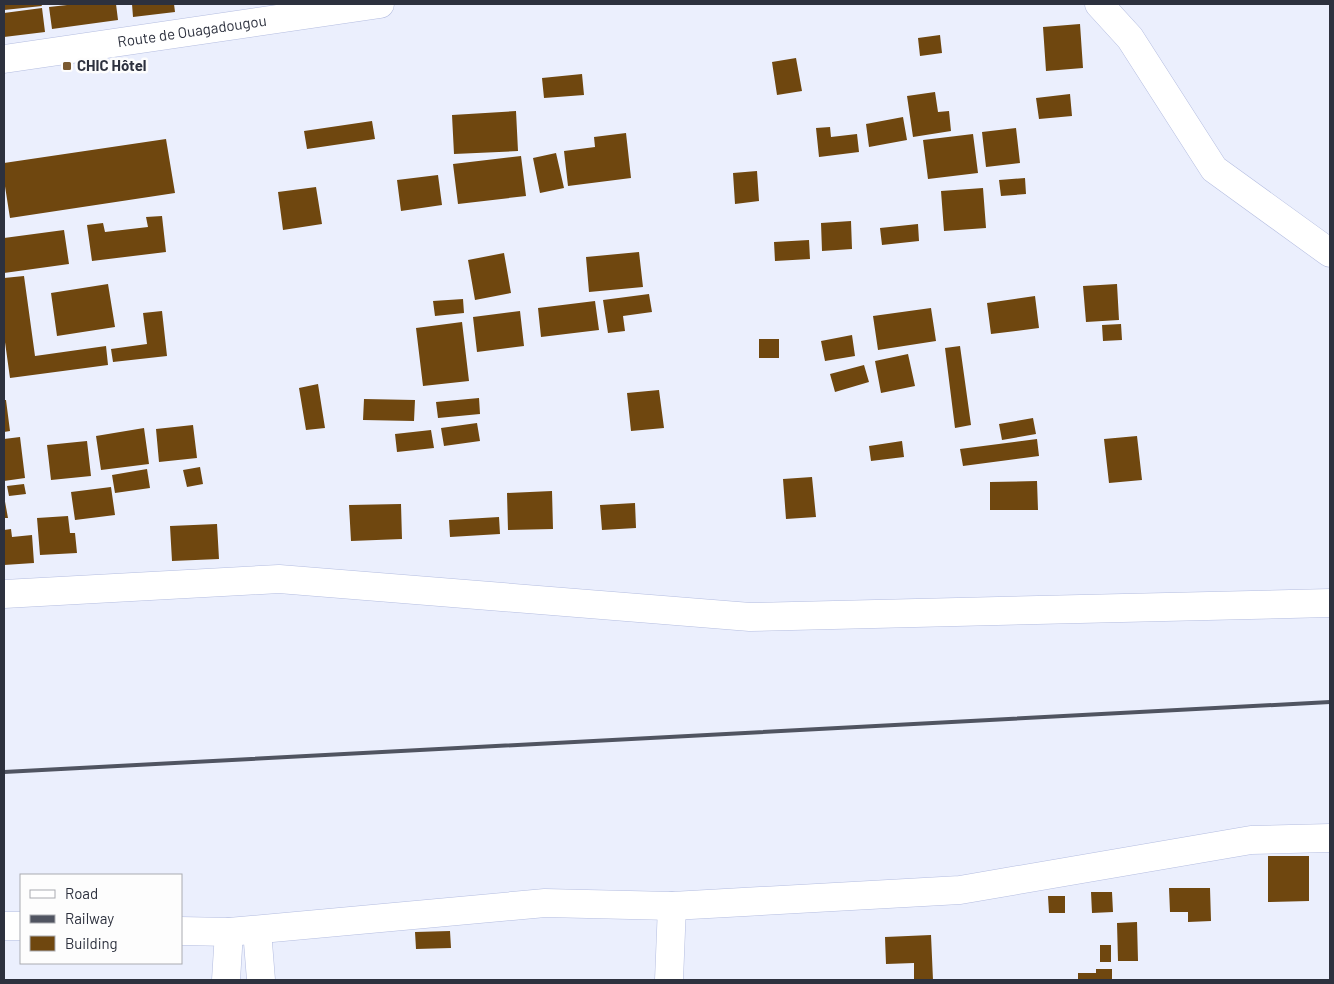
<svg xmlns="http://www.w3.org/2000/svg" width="1334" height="984" viewBox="0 0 1334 984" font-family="Barlow,sans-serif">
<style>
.building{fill:#6f470f}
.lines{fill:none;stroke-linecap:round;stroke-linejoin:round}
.minor-casing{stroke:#b4bde0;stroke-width:29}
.minor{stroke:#fff;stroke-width:28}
.rail{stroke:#505461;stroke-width:4}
.poi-dot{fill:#7a5930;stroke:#fdfdfd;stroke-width:2}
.labels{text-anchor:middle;stroke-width:5;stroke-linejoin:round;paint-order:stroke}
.street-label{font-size:15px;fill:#2d313e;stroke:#fdfdfd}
.poi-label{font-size:15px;font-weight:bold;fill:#2d313e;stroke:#fdfdfd;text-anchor:start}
</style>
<rect width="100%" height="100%" fill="#ebeffd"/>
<path class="building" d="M 4,4 L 41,4 L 42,6 L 4,10 Z
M 76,4 L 116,4 L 118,20 L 52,29 L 49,7 Z
M 132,4 L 174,4 L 175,12 L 133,17 Z
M 42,8 L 45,32 L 4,37 L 4,13 Z
M 1080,24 L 1083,68 L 1046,71 L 1043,27 Z
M 940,35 L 942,53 L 920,56 L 918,38 Z
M 796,58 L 802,91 L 777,95 L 772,62 Z
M 582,74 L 584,95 L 544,98 L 542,78 Z
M 935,92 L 938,112 L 949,111 L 951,131 L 913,137 L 907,96 Z
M 1070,94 L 1072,116 L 1039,119 L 1036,98 Z
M 516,111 L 518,151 L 454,154 L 452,115 Z
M 903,117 L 907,140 L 869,147 L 866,124 Z
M 372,121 L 375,139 L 307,149 L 304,131 Z
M 830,127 L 831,137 L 857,134 L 859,152 L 819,157 L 816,128 Z
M 1016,128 L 1020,163 L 986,167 L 982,132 Z
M 626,133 L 631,178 L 568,186 L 564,151 L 595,147 L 594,137 Z
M 973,134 L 978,173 L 928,179 L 923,140 Z
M 166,139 L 175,193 L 10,218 L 4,180 L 4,163 Z
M 556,153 L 564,188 L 540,193 L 533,158 Z
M 521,156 L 526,196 L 458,204 L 453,164 Z
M 757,171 L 759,201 L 735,204 L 733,173 Z
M 438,175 L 442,205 L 401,211 L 397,180 Z
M 1025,178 L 1026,194 L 1001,196 L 999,180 Z
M 316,187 L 322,224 L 283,230 L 278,192 Z
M 983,188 L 986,228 L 944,231 L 941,191 Z
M 162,216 L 166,252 L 92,261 L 87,225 L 103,223 L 105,232 L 148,227 L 146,217 Z
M 851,221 L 852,249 L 822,251 L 821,223 Z
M 918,224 L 919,241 L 882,245 L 880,228 Z
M 64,230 L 69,264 L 4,273 L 4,238 Z
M 809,240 L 810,259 L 775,261 L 774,242 Z
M 639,252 L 643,287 L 589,292 L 586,257 Z
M 504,253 L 511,293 L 475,300 L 468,260 Z
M 24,276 L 35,356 L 106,346 L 108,365 L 10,378 L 4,335 L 4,278 Z
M 108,284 L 115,327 L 57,336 L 51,293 Z
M 1117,284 L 1119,320 L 1086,322 L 1083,286 Z
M 649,294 L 652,312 L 623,316 L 625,331 L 608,333 L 603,300 Z
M 1035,296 L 1039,328 L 991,334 L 987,303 Z
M 463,299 L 464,313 L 435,316 L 433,301 Z
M 595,301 L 599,330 L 541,337 L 538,308 Z
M 931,308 L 936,341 L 878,350 L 873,316 Z
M 162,311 L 167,356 L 113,362 L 111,349 L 147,344 L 143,313 Z
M 520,311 L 524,346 L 477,352 L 473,317 Z
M 462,322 L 469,381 L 423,386 L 416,328 Z
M 1121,324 L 1122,340 L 1103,341 L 1102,325 Z
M 852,335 L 855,356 L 825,361 L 821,341 Z
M 759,339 L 779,339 L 779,358 L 759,358 Z
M 960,346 L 971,425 L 955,428 L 945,348 Z
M 908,354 L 915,386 L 881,393 L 875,361 Z
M 864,365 L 869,382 L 835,392 L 830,374 Z
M 318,384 L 325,428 L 306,430 L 299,388 Z
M 659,390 L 664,428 L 631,431 L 627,393 Z
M 479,398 L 480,414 L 438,418 L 436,402 Z
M 364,399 L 415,400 L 414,421 L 363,420 Z
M 4,400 L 6,400 L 10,431 L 4,432 Z
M 1033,418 L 1036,434 L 1002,440 L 999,424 Z
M 477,423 L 480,441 L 444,446 L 441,428 Z
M 193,425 L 197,458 L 159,462 L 156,429 Z
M 144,428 L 149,464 L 101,470 L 96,436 Z
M 431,430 L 434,448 L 397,452 L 395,434 Z
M 1137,436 L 1142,480 L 1109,483 L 1104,439 Z
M 20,437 L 25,478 L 4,481 L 4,439 Z
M 1037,439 L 1039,456 L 963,466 L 960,449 Z
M 87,441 L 91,476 L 51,480 L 47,445 Z
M 902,441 L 904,457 L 871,461 L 869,446 Z
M 200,467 L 203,484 L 187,487 L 183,470 Z
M 147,469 L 150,488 L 115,493 L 112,475 Z
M 812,477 L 816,517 L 786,519 L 783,479 Z
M 1037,481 L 1038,510 L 990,510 L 990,482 Z
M 24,484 L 26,494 L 9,496 L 7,486 Z
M 111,487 L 115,515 L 75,520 L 71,492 Z
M 552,491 L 553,529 L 508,530 L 507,493 Z
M 4,496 L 8,518 L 4,518 Z
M 635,503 L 636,528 L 602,530 L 600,505 Z
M 401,504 L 402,539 L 351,541 L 349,505 Z
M 68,516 L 70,533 L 75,533 L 77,553 L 40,555 L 37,518 Z
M 499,517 L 500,534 L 450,537 L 449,520 Z
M 217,524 L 219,559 L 172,561 L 170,526 Z
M 11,529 L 12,537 L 32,535 L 34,563 L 4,565 L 4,530 Z
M 1268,856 L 1309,856 L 1309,901 L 1268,902 Z
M 1169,888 L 1210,888 L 1211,921 L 1188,922 L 1188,912 L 1170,912 Z
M 1091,892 L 1112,892 L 1113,912 L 1092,913 Z
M 1048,896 L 1065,896 L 1065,913 L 1049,913 Z
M 1137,922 L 1138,961 L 1118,961 L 1117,923 Z
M 450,931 L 451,948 L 416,949 L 415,932 Z
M 931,935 L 933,980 L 914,980 L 914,963 L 886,964 L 885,937 Z
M 1100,945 L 1111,945 L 1111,962 L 1100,962 Z
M 1096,969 L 1112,969 L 1112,980 L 1078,980 L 1078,973 L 1096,973 Z"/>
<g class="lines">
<g class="minor-casing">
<g id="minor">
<path d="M 1099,4 L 1130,38 L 1214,169 L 1330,253"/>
<path id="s1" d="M 4,59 L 380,4"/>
<path d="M 4,594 L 279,579 L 750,617 L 1330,603"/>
<path d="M 4,926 L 21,926"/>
<path d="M 257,930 L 261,980"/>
<path d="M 181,931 L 229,932 L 545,903 L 672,906 L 960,890 L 1251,840 L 1330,838"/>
<path d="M 226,980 L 229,932"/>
<path d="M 669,980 L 672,906"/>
</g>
</g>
<use href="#minor" class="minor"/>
<path class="rail" d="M 4,772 L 1330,702"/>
</g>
<rect class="poi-dot" x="62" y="61" width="10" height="10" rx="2.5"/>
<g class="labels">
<g class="street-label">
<text dy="5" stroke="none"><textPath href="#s1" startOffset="190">Route de Ouagadougou</textPath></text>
</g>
<g class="poi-label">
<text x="77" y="71">CHIC Hôtel</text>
</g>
</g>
<rect width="1334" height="984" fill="none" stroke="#2d313e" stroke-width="10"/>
<rect x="20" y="874" width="162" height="90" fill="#fdfdfd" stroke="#aaabb1"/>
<rect x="30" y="890" width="25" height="8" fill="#ffffff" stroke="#aaabb1"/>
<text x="65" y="899" font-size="15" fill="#2d313e">Road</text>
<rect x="30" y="915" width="25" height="8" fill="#505461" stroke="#aaabb1"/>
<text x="65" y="924" font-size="15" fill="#2d313e">Railway</text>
<rect x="30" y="936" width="25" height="15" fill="#6f470f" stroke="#aaabb1"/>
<text x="65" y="949" font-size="15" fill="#2d313e">Building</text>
</svg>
